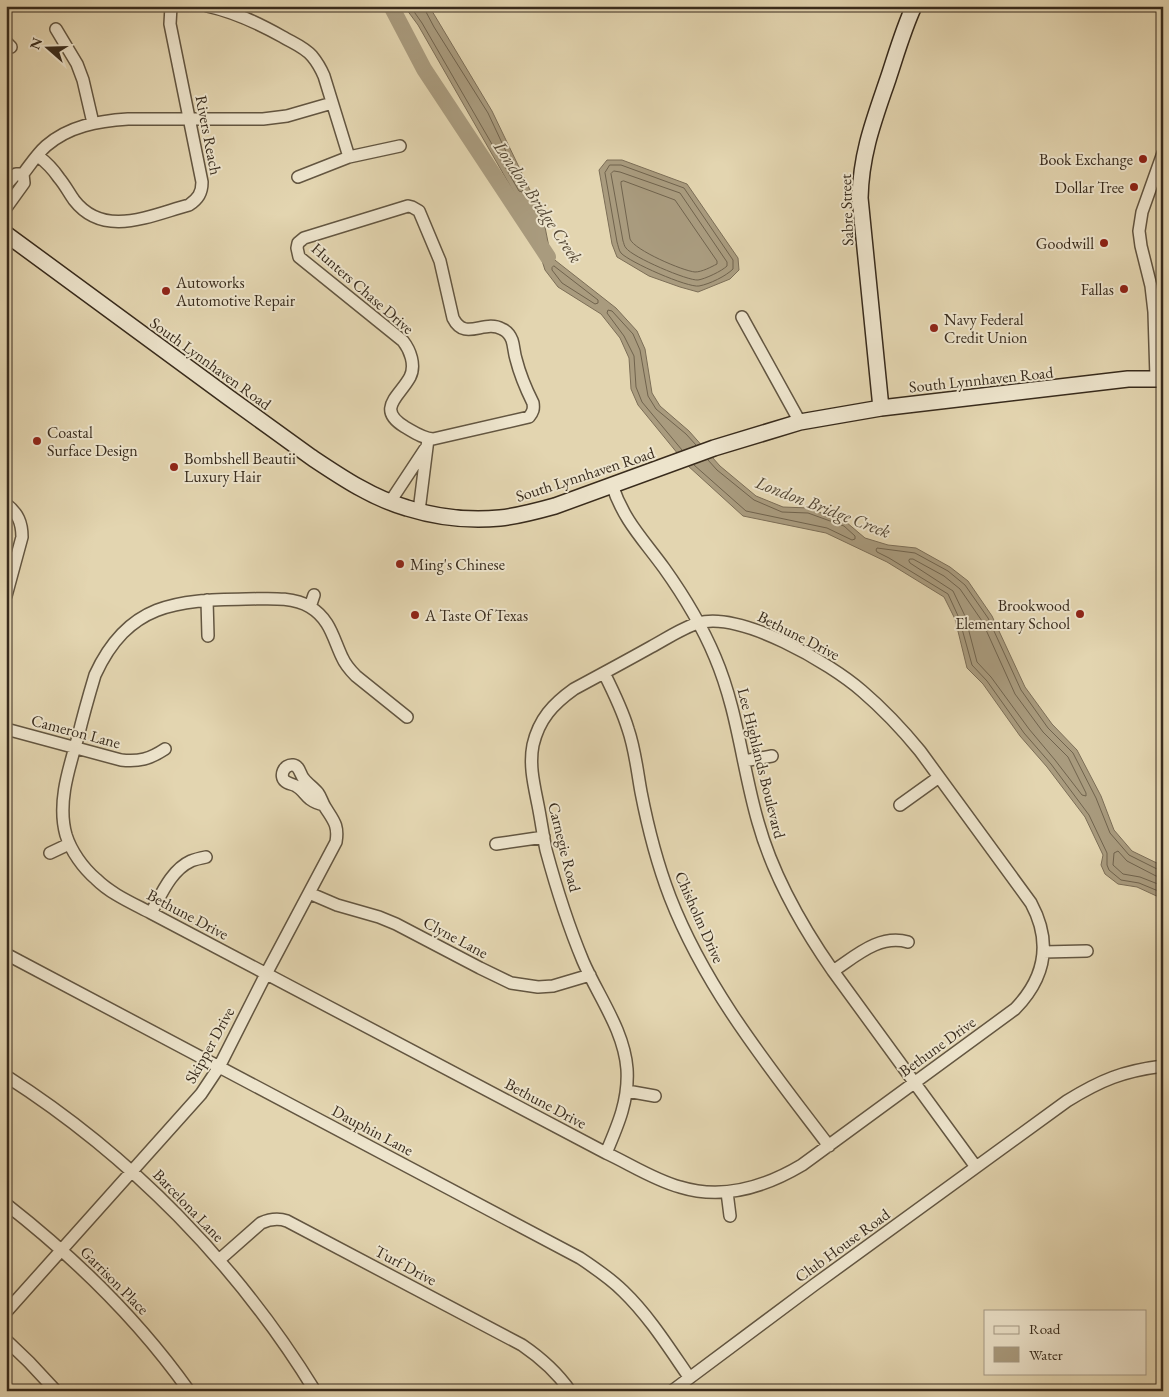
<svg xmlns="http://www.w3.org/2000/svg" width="1169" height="1397" viewBox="0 0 1169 1397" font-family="'EB Garamond',serif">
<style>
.water{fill:#a99b7e;stroke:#7c6e57}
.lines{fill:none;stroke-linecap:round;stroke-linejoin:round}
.shore{stroke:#70634d;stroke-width:1}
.river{stroke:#a99b7e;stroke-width:16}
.street-casing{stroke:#635641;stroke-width:14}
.secondary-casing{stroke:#382b1c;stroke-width:18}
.street{stroke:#ede4cc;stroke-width:11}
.secondary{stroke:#ede4cc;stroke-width:15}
.poi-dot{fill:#8f2418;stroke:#ede4cc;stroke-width:2}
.labels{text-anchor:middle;stroke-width:4;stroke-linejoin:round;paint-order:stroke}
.street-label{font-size:16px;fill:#382b1c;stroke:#ede4cc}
.poi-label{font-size:16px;fill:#382b1c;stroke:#ede4cc;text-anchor:start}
.water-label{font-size:18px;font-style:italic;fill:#544734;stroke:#ede4cc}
</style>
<rect width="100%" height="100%" fill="#e3d5b0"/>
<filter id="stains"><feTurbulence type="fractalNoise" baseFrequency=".004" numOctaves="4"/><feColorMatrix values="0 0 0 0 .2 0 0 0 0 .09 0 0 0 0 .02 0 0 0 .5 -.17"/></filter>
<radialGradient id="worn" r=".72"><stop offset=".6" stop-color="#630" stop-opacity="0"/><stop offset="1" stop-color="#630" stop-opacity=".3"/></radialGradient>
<path class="water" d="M 404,6 L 429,6 L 492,111 L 543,217 L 551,257 L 616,308 L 637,331 L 645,349 L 652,393 L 660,406 L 689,431 L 720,466 L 756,496 L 783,507 L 809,508 L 846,522 L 865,538 L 888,545 L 916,548 L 950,567 L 968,581 L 992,616 L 1025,687 L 1052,724 L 1077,750 L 1101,796 L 1114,830 L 1132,851 L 1163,866 L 1163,899 L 1137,887 L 1118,884 L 1105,874 L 1101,865 L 1103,855 L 1085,817 L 1047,767 L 1020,736 L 983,684 L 967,668 L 955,619 L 944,597 L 887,562 L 826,533 L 743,516 L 687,465 L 638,405 L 631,389 L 629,358 L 620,338 L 601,314 L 558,287 L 545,270 L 528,217 L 418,25 Z
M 607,160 L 622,160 L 687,184 L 738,258 L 739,270 L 730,279 L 698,292 L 680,287 L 649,276 L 617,257 L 612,244 L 599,170 Z"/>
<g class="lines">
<path class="shore" d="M 410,6 L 422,23 L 519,191 L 522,192 L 523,188 L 488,113 L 434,27 L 425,10 L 425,6
M 610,165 L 621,165 L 684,188 L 733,260 L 733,269 C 726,276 710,284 699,286 C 688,288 629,262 621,253 C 619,251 618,245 617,242 L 605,173 Z
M 614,171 L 620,172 L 680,193 L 727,262 L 727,266 C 722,271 705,279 698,280 C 688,281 632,257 626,248 C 624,246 624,243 623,241 L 611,174 Z
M 624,181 L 675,200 L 717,261 L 717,264 C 711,267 702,272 695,272 C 683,271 634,250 630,239 L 621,184 L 621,182 Z
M 554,266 L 598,300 L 598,303 L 595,304 L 562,283 L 552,270 L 552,268 Z
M 682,450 L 642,402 L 636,387 L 634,356 L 624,336 L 607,313 L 608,310 L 612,311 L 633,334 L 640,350 L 648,396 L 656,409 L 686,434 L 696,445
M 694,465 L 746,511 L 827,528 L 852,540 L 855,539 L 855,536 L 844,526 L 808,513 L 782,512 L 754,500 L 717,470 L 708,460
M 910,559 L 913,559 L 944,576 L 960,589 L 982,621 L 1015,694 L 1043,732 L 1068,757 L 1086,793 L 1086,796 L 1082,795 L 1055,760 L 1029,729 L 991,677 L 977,662 L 965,616 L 953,591 L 910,563 L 909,561 Z
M 1163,870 L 1159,870 L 1129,855 L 1110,833 L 1096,798 L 1073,753 L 1048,728 L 1021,690 L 988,618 L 965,585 L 948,571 L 915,553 L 877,548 L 876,550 L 877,552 L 889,558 L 948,594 L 959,618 L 972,665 L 987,681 L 1024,733 L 1051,764 L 1089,815 L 1107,853 L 1107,865 L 1109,870 L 1121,880 L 1139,883 L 1163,893
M 1163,877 L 1156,876 L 1127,861 L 1118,851 L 1114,853 L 1113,865 L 1123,874 L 1140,877 L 1163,886"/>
<path class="river" d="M 391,6 L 424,69 L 548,257"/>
<g class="street-casing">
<path id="street" d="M 207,6 C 235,12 258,23 283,37 C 293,43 304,47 312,56 C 317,62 321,69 324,76 L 349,157
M 56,29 L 77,64 L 83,80 L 93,123
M 6,42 L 11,47
M 38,156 C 46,162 53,169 59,178 C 65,185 69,193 74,200 C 104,239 151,215 189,205 C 198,199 202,193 202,182 L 170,24 L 171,6
M 298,177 L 349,157 L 400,146
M 6,185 L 16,174 L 23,174
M 408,206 L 412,207 L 419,211 L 440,261 L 453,318 C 465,342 484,319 502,329 C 507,331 510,335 512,340 C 514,346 514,353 516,359 C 520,375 526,389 533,403 C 534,409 533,412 529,417 L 433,439 C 422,438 414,432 405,427 C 375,409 400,396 410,377 C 416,365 410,350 403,341 L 299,257 L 297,248 L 298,243 L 304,238 Z
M 6,208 L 24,183 L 23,174 C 30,165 37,154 46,146 C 69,126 98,121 128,119 L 263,119 L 287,116 L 332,103
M 742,317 L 800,422
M 1156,378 L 1154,312 L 1151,286 L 1141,246 L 1139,231 L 1142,212 L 1163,153
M 612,485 C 624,521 643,539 664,568 C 684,596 702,626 715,657 C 738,711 742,767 758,822 C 773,876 801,925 833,971 L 976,1167
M 390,502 L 425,449
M 6,504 C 18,513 22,523 22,537 L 6,596
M 419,511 L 428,439
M 207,600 L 208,636
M 310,607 L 314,595
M 604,673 C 613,691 622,709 628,729 C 635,749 637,770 641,792 C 648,828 657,863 670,897 C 706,990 770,1068 829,1146
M 407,717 L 356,676 C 350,670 345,664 342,657 C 333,638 330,619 310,607 C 292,596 266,599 246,599 C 176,600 128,603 95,675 C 89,695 83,716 78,737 C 69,768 57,803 66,835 C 71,851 83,868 96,879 C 111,894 132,903 151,913 L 606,1153 C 630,1164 654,1180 680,1187 C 722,1200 765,1187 802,1165 L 1015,1009 C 1046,977 1052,942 1031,903 L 920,751 C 902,729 883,709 862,691 C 830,663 741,611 698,623 C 682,628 666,639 651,647 C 626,661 600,675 574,689 C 553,704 539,719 533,745 C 529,765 534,785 538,805 C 541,820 543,835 546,850 C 556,887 568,925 583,961 C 598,996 624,1030 627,1069 C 629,1100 618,1125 606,1153
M 6,729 L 121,760 C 139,762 150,759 165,749
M 744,761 L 772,756
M 900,805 L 939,777
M 496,844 L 544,837
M 50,853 L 69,844
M 309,893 L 337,905 L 379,917 L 396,924 L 480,968 L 511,983 L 538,987 L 553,986 L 590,975
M 151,913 C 161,895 171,870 191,861 C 196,859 201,858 206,857
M 1043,952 L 1087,951
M 6,954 L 580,1258 C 595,1268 610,1278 623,1291 C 649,1316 669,1348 689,1377
M 833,971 C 856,956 879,934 908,942
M 6,1076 C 131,1156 237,1264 315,1391
M 627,1091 L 655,1096
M 727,1192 L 730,1216
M 6,1204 C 75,1258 138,1319 189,1391
M 219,1260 L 261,1223 C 270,1219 278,1218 287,1221 L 522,1345 C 541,1358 557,1372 570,1391
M 6,1312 L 201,1094 L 219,1067 L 266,974 L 336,842 C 339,825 333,820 325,807 C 322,802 321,797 318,793 C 314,788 308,784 304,779 C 300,775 300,766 293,765 C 284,764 279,776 285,781 C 288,784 293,784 296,786 C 302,789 305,795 310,799 C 314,802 319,804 324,805
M 6,1340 L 29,1362 L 56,1391
M 672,1391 L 814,1285 L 1067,1101 C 1101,1080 1123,1071 1163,1066"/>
</g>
<g class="secondary-casing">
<path id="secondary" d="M 6,234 C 80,288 154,343 228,397 C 256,417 283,437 311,457 C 341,477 372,498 407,508 C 436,517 469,521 500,518 C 519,516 537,511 555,506 L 714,448 L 800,422 L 881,408 L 1128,379 L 1163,379
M 881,408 L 860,198 C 861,153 874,120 888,79 C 896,55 903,30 914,6"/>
</g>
<use href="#street" class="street"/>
<use href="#secondary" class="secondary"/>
</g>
<g class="poi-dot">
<circle cx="1143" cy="159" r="5"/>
<circle cx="1134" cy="187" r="5"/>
<circle cx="1104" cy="243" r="5"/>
<circle cx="1124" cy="289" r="5"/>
<circle cx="166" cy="291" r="5"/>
<circle cx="934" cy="328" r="5"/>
<circle cx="37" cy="441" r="5"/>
<circle cx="174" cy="467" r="5"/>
<circle cx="400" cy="564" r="5"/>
<circle cx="1080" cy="614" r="5"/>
<circle cx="415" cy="615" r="5"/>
</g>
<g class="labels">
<g class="street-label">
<text transform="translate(209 135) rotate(79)" y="6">Rivers Reach</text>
<text transform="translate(846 210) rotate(-92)" y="6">Sabre Street</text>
<text transform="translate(363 288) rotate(41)" y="6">Hunters Chase Drive</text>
<text transform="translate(211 363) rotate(36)" y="6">South Lynnhaven Road</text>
<text transform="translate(981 379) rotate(-6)" y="6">South Lynnhaven Road</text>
<text transform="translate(585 474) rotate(-18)" y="6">South Lynnhaven Road</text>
<text transform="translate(799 635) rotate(27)" y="6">Bethune Drive</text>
<text transform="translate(76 731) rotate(15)" y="6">Cameron Lane</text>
<text transform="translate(762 763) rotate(76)" y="6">Lee Highlands Boulevard</text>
<text transform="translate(565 847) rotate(76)" y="6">Carnegie Road</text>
<text transform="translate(188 914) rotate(28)" y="6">Bethune Drive</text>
<text transform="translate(700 917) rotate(66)" y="6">Chisholm Drive</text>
<text transform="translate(456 937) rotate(28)" y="6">Clyne Lane</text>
<text transform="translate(209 1045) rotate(-61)" y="6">Skipper Drive</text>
<text transform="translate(937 1046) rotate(-36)" y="6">Bethune Drive</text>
<text transform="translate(546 1103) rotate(28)" y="6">Bethune Drive</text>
<text transform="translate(373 1130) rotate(28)" y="6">Dauphin Lane</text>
<text transform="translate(189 1205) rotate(46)" y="6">Barcelona Lane</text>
<text transform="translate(842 1245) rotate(-36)" y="6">Club House Road</text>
<text transform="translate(406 1265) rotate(28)" y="6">Turf Drive</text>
<text transform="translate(115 1280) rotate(45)" y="6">Garrison Place</text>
</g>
<g class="poi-label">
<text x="1133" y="165" text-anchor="end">Book Exchange</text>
<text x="1124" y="193" text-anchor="end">Dollar Tree</text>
<text x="1094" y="249" text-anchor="end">Goodwill</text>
<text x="176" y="288">Autoworks<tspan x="176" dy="18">Automotive Repair</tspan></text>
<text x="1114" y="295" text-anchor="end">Fallas</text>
<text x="944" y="325">Navy Federal<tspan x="944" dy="18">Credit Union</tspan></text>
<text x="47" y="438">Coastal<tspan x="47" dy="18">Surface Design</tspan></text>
<text x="184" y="464">Bombshell Beautii<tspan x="184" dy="18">Luxury Hair</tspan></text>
<text x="410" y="570">Ming's Chinese</text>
<text x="1070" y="611" text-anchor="end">Brookwood<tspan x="1070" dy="18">Elementary School</tspan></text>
<text x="425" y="621">A Taste Of Texas</text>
</g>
<g class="water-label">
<text transform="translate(538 202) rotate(56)" y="6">London Bridge Creek</text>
<text transform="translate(823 507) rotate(21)" y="6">London Bridge Creek</text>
</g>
</g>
<rect width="1169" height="1397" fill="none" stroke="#e3d5b0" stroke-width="25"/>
<rect x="8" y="8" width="1154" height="1382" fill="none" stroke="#382b1c" stroke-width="2.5"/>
<rect x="12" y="12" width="1144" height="1372" fill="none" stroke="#382b1c"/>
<rect x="984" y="1310" width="162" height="65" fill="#ede4cc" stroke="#a59a86"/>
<rect x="994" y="1326" width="25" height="8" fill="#ede4cc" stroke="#a59a86"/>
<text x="1029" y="1334" font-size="15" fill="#382b1c">Road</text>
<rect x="994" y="1347" width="25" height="15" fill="#a99b7e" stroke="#a59a86"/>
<text x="1029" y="1360" font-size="15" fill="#382b1c">Water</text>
<g transform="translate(48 48) rotate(290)" stroke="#ede4cc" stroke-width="4" paint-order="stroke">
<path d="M0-4L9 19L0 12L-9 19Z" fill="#382b1c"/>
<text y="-8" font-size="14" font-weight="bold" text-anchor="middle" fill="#382b1c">N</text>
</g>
<rect width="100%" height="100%" filter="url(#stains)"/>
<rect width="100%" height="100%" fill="url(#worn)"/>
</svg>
